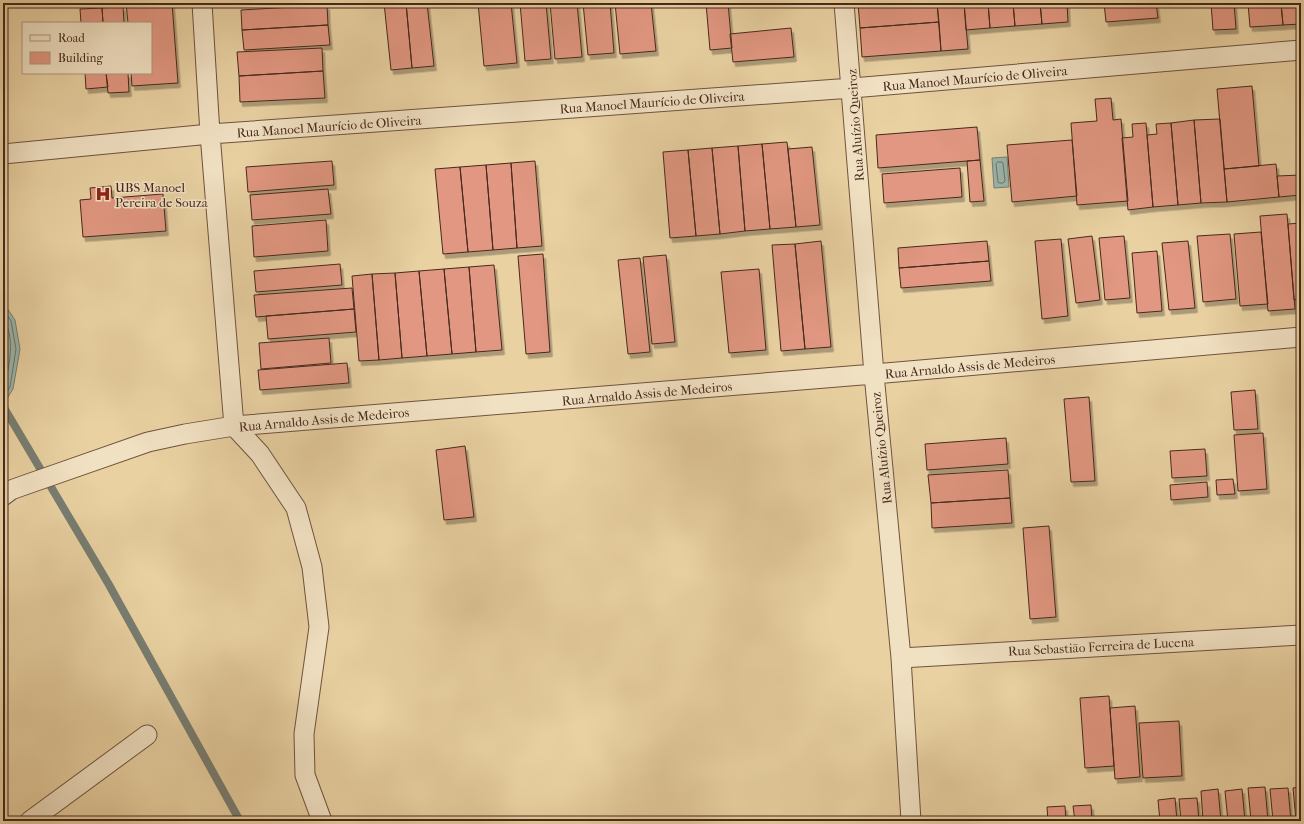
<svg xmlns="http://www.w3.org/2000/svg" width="1304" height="824" viewBox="0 0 1304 824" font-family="'IM FELL French Canon',serif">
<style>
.water{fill:#99b6ac;stroke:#787e72}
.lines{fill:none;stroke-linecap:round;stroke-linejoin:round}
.shore{stroke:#707064;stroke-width:1}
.stream{stroke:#787e72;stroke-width:8}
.building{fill:#e19781;stroke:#46291c;filter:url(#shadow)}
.minor-casing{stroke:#6f533e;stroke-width:21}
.minor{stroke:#f1e1c3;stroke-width:19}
.labels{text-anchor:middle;stroke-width:3;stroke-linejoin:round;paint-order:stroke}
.street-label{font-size:13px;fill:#46291c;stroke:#f1e1c3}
.poi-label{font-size:13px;fill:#46291c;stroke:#f1e1c3;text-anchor:start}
</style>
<defs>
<filter id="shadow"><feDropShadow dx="2.5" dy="4.5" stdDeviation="0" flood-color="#0004"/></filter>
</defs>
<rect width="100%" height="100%" fill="#e9d1a2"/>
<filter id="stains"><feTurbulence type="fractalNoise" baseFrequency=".005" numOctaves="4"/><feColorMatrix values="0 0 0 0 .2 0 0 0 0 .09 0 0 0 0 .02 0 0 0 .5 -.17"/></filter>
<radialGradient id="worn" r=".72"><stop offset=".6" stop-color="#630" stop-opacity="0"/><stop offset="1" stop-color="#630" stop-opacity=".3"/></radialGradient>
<path class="water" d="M 1007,157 L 1009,187 L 994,188 L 992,158 Z
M 3,302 L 15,320 L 20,349 L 13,389 L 3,405 Z"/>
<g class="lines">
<path class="shore" d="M 998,162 L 1002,162 L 1003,163 L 1005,181 L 1003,183 L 999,183 L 998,182 L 996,164 Z
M 3,309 L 11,321 L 16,349 L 10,387 L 3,397
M 3,318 C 16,338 9,364 5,385 L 3,388"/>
<path class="stream" d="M 3,406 L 108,583 L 240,821"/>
</g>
<path class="building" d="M 126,3 L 172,3 L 178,83 L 132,86 L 131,73 L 151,73 L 151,23 L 128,23 Z
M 384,3 L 406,3 L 412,68 L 391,70 Z
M 406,3 L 427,3 L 434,66 L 412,68 Z
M 478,3 L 511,3 L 517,63 L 484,66 Z
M 520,3 L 546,3 L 551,59 L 525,61 Z
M 550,3 L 577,3 L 582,57 L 555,59 Z
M 583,3 L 610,3 L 614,53 L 588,55 Z
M 615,3 L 651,3 L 656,51 L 620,54 Z
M 706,3 L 728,3 L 732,48 L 710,50 Z
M 858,3 L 937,3 L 939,22 L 860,28 Z
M 937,3 L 964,3 L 968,49 L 941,51 Z
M 964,3 L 988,3 L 990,28 L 966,30 Z
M 988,3 L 1013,3 L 1015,26 L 990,28 Z
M 1013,3 L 1040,3 L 1042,24 L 1015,26 Z
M 1040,3 L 1067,3 L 1068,22 L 1042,24 Z
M 1104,3 L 1156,3 L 1158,18 L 1106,22 Z
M 1211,3 L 1234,3 L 1236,29 L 1213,30 Z
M 1248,3 L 1281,3 L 1283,25 L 1250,27 Z
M 1281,3 L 1301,3 L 1301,24 L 1283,25 Z
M 327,5 L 328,25 L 242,30 L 241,10 Z
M 123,6 L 124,23 L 103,23 L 102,8 Z
M 102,8 L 103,23 L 81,23 L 80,9 Z
M 939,22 L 941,51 L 862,57 L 860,28 Z
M 328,25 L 330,45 L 244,50 L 242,30 Z
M 791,28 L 794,57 L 733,62 L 730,34 Z
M 322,48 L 323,71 L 239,76 L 237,52 Z
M 323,71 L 325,98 L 240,102 L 239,76 Z
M 85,73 L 106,73 L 108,87 L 86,89 Z
M 106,73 L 128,73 L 129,92 L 108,93 Z
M 1252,86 L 1259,166 L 1224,169 L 1217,89 Z
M 1111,98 L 1113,120 L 1121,119 L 1128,201 L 1077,205 L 1071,123 L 1097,121 L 1095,99 Z
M 1220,119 L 1227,202 L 1201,203 L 1194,120 Z
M 1194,120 L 1201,203 L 1178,205 L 1171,123 Z
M 1146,123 L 1153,207 L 1128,210 L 1122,138 L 1133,137 L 1132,124 Z
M 1171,123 L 1178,205 L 1153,207 L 1147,135 L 1157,134 L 1156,124 Z
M 977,127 L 980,160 L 878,168 L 876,135 Z
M 1072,140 L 1077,196 L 1012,202 L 1007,145 Z
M 787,142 L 796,227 L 770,229 L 762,144 Z
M 762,144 L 770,229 L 745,231 L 738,146 Z
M 738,146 L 745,231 L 720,234 L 712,148 Z
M 812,147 L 820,225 L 796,227 L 788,149 Z
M 712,148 L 720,234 L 696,236 L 688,150 Z
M 688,150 L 696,236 L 670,238 L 663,152 Z
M 980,160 L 984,201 L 970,202 L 967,161 Z
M 332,161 L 334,185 L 248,192 L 246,167 Z
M 535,161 L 542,246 L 517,248 L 511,163 Z
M 511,163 L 517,248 L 493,250 L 486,165 Z
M 1276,164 L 1279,197 L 1227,202 L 1224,169 Z
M 486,165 L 493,250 L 468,252 L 460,167 Z
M 460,167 L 468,252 L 443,254 L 435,169 Z
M 960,168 L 962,197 L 884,203 L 882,174 Z
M 1301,175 L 1301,195 L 1279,197 L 1277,176 Z
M 111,186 L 112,198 L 163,194 L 166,231 L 83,237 L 80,200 L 91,199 L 90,188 Z
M 328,189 L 331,214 L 252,220 L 250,195 Z
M 1287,214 L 1295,309 L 1268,311 L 1260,216 Z
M 326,220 L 328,251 L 254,257 L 252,226 Z
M 1301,223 L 1301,299 L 1294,300 L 1288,224 Z
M 1261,232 L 1268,304 L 1240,306 L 1234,234 Z
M 1230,234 L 1236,299 L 1203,302 L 1197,236 Z
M 1092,236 L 1100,300 L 1076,303 L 1068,239 Z
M 1124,236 L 1130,298 L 1105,300 L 1099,238 Z
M 1061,239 L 1068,316 L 1042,319 L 1035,241 Z
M 821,241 L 831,347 L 805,349 L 795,244 Z
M 987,241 L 989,261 L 899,268 L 898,248 Z
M 1188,241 L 1195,308 L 1169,310 L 1162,243 Z
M 795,244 L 805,349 L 781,351 L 772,245 Z
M 1157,251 L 1162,311 L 1137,313 L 1132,253 Z
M 543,254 L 550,352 L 526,354 L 518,256 Z
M 666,255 L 675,342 L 652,344 L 643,257 Z
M 640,258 L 650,352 L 628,354 L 618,260 Z
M 989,261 L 991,281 L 901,288 L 899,268 Z
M 340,264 L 342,285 L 256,292 L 254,271 Z
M 494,265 L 502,350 L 476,352 L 469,267 Z
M 469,267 L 476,352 L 452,354 L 444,269 Z
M 444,269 L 452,354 L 427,356 L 419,271 Z
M 759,269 L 766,350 L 729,353 L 721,272 Z
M 419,271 L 427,356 L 402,358 L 395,273 Z
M 395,273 L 402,358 L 379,360 L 372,274 Z
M 372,274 L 379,360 L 359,361 L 352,276 Z
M 352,288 L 354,309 L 256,317 L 254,295 Z
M 354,309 L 356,332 L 268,339 L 266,316 Z
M 329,338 L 331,363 L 261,369 L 259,343 Z
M 347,363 L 349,383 L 260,390 L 258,370 Z
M 1255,390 L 1258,429 L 1234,430 L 1231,392 Z
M 1089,397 L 1095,481 L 1071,482 L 1064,399 Z
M 1263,433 L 1267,489 L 1238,491 L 1234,435 Z
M 1006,438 L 1008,464 L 927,470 L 925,444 Z
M 465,446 L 474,517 L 444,520 L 436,450 Z
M 1205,449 L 1207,476 L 1172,478 L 1170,451 Z
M 1008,470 L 1010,498 L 931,503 L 928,475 Z
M 1233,479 L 1235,494 L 1217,495 L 1216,480 Z
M 1207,482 L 1208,497 L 1171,500 L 1170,485 Z
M 1010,498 L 1012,523 L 932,528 L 931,503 Z
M 1049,526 L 1056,617 L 1030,619 L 1023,528 Z
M 1109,696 L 1114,766 L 1085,768 L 1080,698 Z
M 1135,706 L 1140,777 L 1115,779 L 1110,708 Z
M 1179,721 L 1182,776 L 1143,778 L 1139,723 Z
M 1265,787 L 1268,821 L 1251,821 L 1248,788 Z
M 1301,787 L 1301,821 L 1296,821 L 1293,788 Z
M 1288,788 L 1291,821 L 1273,821 L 1270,789 Z
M 1218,789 L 1221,821 L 1203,821 L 1201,791 Z
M 1242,789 L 1245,821 L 1228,821 L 1225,791 Z
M 1175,798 L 1177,821 L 1160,821 L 1158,800 Z
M 1197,798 L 1199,821 L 1181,821 L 1179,799 Z
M 1091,805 L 1092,821 L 1075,821 L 1073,806 Z
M 1065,806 L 1066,821 L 1048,821 L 1047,807 Z"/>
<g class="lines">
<g class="minor-casing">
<path id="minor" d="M 202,3 L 210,134 L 234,426 L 260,454 L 296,508 L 312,567 L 319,627 L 304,734 L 305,775 L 322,821
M 844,3 L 874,374 L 901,658 L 911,821
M 3,154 L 210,134 L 852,88 L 1301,50
M 3,496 L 11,490 L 22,486 L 148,442 L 185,434 L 234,426 L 874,374 L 1301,337
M 901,658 L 1301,635
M 30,821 L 147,735"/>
</g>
<use href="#minor" class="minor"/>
</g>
<defs>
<g id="hospital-bare" transform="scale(1.2)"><path d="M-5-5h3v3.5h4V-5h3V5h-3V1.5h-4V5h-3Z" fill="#8f2418" stroke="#f1e1c3" stroke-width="2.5" paint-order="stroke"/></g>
</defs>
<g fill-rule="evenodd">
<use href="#hospital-bare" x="103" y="194"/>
</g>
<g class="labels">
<g class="street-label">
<text transform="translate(975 78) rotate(-5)" y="5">Rua Manoel Maurício de Oliveira</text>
<text transform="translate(652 102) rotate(-4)" y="5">Rua Manoel Maurício de Oliveira</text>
<text transform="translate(855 125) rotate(-94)" y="5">Rua Aluízio Queiroz</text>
<text transform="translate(329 126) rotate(-4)" y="5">Rua Manoel Maurício de Oliveira</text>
<text transform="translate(970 366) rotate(-5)" y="5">Rua Arnaldo Assis de Medeiros</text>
<text transform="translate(647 393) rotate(-5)" y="5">Rua Arnaldo Assis de Medeiros</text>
<text transform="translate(324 419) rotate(-5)" y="5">Rua Arnaldo Assis de Medeiros</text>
<text transform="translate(881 448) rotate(-96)" y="5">Rua Aluízio Queiroz</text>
<text transform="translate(1101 646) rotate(-3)" y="5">Rua Sebastião Ferreira de Lucena</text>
</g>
<g class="poi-label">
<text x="115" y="192">UBS Manoel<tspan x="115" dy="15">Pereira de Souza</tspan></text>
</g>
</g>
<rect width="1304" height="824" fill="none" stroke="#e9d1a2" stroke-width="16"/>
<rect x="4" y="4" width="1296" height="816" fill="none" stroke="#46291c" stroke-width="2"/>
<rect x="8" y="8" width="1288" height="808" fill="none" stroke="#46291c"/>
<rect x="22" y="22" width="130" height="52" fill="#f1e1c3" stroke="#ad9780"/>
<rect x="30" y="35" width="20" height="6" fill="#f1e1c3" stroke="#ad9780"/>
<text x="58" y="42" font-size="12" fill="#46291c">Road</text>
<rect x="30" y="52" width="20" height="12" fill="#e19781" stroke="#ad9780"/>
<text x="58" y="62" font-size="12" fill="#46291c">Building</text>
<rect width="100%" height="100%" filter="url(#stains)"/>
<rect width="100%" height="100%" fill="url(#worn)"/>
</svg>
